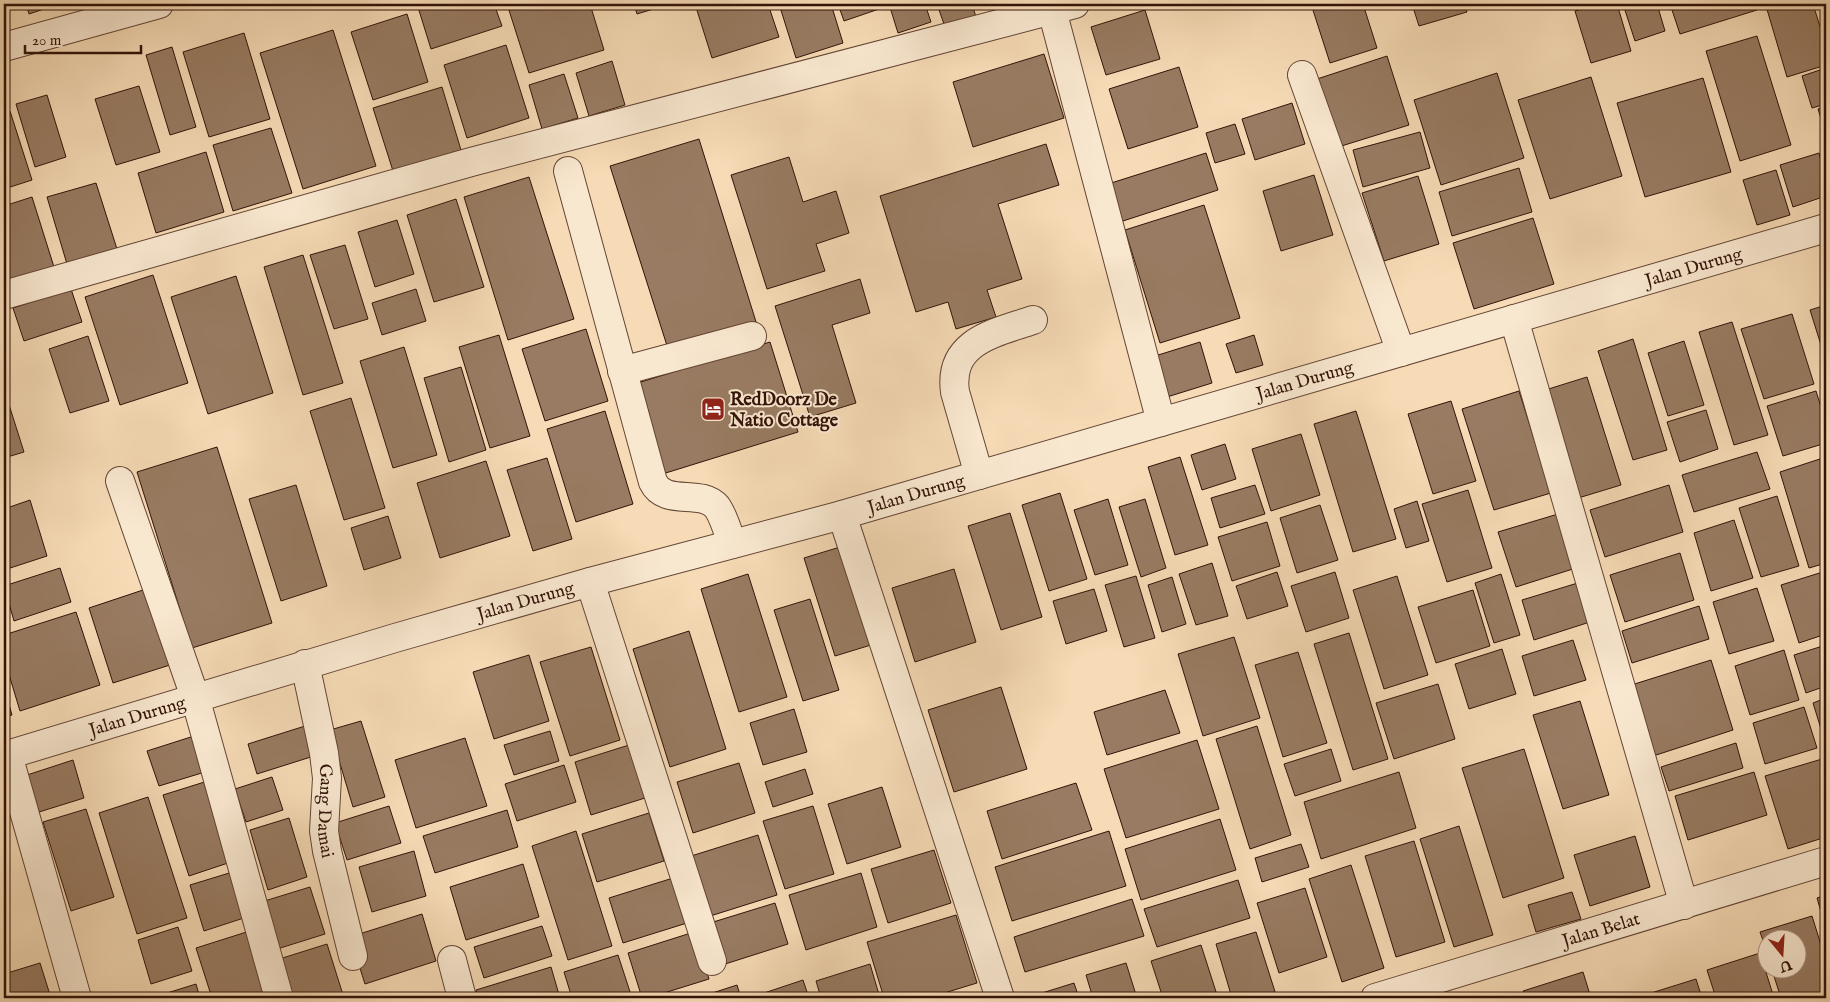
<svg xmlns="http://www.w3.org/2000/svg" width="1830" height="1002" viewBox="0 0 1830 1002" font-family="'IM FELL English',serif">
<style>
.building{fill:#987b62;stroke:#321308}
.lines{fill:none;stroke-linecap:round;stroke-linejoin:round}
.minor-casing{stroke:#634534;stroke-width:30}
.minor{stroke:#f9e8d0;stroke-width:28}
.labels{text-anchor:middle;stroke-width:4;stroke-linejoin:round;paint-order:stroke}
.street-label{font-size:18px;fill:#321308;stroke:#f9e8d0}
.poi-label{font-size:18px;font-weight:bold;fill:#321308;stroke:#f9e8d0;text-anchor:start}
</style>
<rect width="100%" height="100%" fill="#f6dbb6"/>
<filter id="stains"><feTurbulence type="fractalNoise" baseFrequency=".004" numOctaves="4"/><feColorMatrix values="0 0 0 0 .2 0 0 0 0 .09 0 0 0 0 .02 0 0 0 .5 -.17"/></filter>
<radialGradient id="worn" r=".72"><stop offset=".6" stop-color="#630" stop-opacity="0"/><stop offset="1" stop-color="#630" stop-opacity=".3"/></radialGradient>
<path class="building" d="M 26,4 L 59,4 L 29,14 Z
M 417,4 L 494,4 L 502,26 L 431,49 Z
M 507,4 L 590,4 L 604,50 L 529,73 Z
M 634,4 L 670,4 L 637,14 Z
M 695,4 L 768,4 L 779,37 L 712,58 Z
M 779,4 L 831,4 L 843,43 L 796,58 Z
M 838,4 L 880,4 L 882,8 L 844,21 Z
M 889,4 L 925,4 L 931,22 L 898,33 Z
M 937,4 L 972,4 L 976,17 L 945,27 Z
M 1311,4 L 1363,4 L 1377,48 L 1330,63 Z
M 1412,4 L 1465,4 L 1467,12 L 1419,26 Z
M 1598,4 L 1617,4 L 1631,51 L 1591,63 L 1575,11 Z
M 1623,4 L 1657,4 L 1665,31 L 1635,41 Z
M 1670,4 L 1755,4 L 1757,10 L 1680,34 Z
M 1774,4 L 1813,4 L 1826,46 L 1826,65 L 1787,77 L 1766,6 Z
M 1145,10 L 1160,59 L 1106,75 L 1091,27 Z
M 407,14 L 428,82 L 373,100 L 351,32 Z
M 333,30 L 376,166 L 303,189 L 260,53 Z
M 244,33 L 270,119 L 209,137 L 183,52 Z
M 1757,36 L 1791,145 L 1740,161 L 1706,51 Z
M 506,45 L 529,118 L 467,138 L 444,65 Z
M 172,47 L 196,127 L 170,135 L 146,55 Z
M 1044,54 L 1064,118 L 973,147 L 953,82 Z
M 1387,56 L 1409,125 L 1335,148 L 1314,80 Z
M 612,61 L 625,105 L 589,116 L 576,73 Z
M 1179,67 L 1198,127 L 1128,149 L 1109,89 Z
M 1826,68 L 1826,104 L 1812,108 L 1802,76 Z
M 1497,73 L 1524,158 L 1441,185 L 1414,100 Z
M 564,74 L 578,118 L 542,129 L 529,85 Z
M 1591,77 L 1622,176 L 1550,199 L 1518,100 Z
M 1703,78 L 1731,172 L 1645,197 L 1617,103 Z
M 139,86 L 160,152 L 116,165 L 95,99 Z
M 442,87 L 461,150 L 393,171 L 373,108 Z
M 47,95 L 66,157 L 35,167 L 16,104 Z
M 1292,103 L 1305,144 L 1255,160 L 1242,119 Z
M 1826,106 L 1826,135 L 1818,109 Z
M 10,111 L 32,180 L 4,189 L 4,113 Z
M 1235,124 L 1245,154 L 1215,163 L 1206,133 Z
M 271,128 L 292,193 L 233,211 L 213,145 Z
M 1420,132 L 1430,168 L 1363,187 L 1353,150 Z
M 699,139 L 757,325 L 669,352 L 610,166 Z
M 1046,144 L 1059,185 L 998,204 L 1022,279 L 987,290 L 996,317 L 956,329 L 948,302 L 916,312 L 880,196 Z
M 206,152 L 224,212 L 156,233 L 138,173 Z
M 1206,153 L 1218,190 L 1120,222 L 1108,184 Z
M 1819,153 L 1826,178 L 1826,196 L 1793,207 L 1780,165 Z
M 789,157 L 803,202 L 836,191 L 849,233 L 816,244 L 825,271 L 767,289 L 731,175 Z
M 1519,168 L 1532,212 L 1452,236 L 1439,192 Z
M 1776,170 L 1790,215 L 1757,225 L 1743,180 Z
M 1314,175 L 1333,235 L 1281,251 L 1263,191 Z
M 1418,176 L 1439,244 L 1384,261 L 1362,193 Z
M 529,177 L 574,319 L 508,340 L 464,197 Z
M 96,183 L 117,249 L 67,264 L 47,197 Z
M 32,197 L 54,267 L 4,283 L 4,206 Z
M 456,199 L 484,287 L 434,302 L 407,215 Z
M 1204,205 L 1240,318 L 1160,343 L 1125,230 Z
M 1533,218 L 1554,284 L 1474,309 L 1453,243 Z
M 397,220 L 414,274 L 375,287 L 358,232 Z
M 345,245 L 368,319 L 334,329 L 310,255 Z
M 303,255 L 343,383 L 303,395 L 264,267 Z
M 153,275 L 188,383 L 120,405 L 85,297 Z
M 236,276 L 273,393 L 208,414 L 171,297 Z
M 860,279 L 870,313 L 832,325 L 856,403 L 810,417 L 775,306 Z
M 71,289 L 82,322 L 24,341 L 13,308 Z
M 416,289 L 426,321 L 382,335 L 372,303 Z
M 1826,305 L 1826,361 L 1810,310 Z
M 1792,314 L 1814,384 L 1764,399 L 1741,329 Z
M 1732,322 L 1768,435 L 1734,445 L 1699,332 Z
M 586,329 L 608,401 L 545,421 L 522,349 Z
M 499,335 L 530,436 L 490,448 L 459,347 Z
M 1254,335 L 1263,365 L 1236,373 L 1226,344 Z
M 88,336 L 109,401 L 70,413 L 49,349 Z
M 1633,339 L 1667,450 L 1633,460 L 1598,351 Z
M 1684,341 L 1704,405 L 1668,416 L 1648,353 Z
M 770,342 L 798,432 L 656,476 L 628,386 Z
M 1200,342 L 1212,383 L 1167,397 L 1155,356 Z
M 404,347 L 437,455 L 393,468 L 360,361 Z
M 461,367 L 486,450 L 449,462 L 424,378 Z
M 1587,377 L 1621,485 L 1575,499 L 1542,391 Z
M 4,389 L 24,452 L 4,458 Z
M 1519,391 L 1551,493 L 1494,510 L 1462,409 Z
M 1816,391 L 1826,423 L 1826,443 L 1783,456 L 1767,406 Z
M 351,398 L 385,508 L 344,520 L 310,411 Z
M 1451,401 L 1476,481 L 1433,494 L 1408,414 Z
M 1706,410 L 1718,449 L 1680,462 L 1667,422 Z
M 605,411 L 633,504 L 576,522 L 547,429 Z
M 1356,411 L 1396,539 L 1353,552 L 1314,424 Z
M 1301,434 L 1320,495 L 1271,511 L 1252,449 Z
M 1225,444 L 1236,479 L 1202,490 L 1191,455 Z
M 217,447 L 272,623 L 192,648 L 137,472 Z
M 1757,452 L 1770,489 L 1694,512 L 1682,475 Z
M 1180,457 L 1208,545 L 1175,555 L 1148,467 Z
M 1826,457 L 1826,563 L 1809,568 L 1780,472 Z
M 547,458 L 572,539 L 533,551 L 507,470 Z
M 486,461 L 510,536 L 440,558 L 417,483 Z
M 296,485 L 327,586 L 281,601 L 249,499 Z
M 1255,485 L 1265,514 L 1220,528 L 1211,498 Z
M 1669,485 L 1683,532 L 1605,557 L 1590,510 Z
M 1468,490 L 1492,568 L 1447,582 L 1422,504 Z
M 1060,493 L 1087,579 L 1049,591 L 1022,505 Z
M 1777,496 L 1799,566 L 1761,577 L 1739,508 Z
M 1108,499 L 1128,565 L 1095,575 L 1074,510 Z
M 1145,499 L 1166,568 L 1141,577 L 1119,507 Z
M 30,500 L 47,556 L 4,570 L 4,509 Z
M 1417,501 L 1429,541 L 1406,548 L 1394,509 Z
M 1320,505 L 1338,560 L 1297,573 L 1280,518 Z
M 1010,513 L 1042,617 L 1001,630 L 968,526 Z
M 1558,514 L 1576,568 L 1516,587 L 1498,532 Z
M 388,516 L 401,558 L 364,570 L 351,528 Z
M 1734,520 L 1753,578 L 1711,591 L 1694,533 Z
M 1267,522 L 1280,566 L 1232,581 L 1218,537 Z
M 840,547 L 871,645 L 835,656 L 804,558 Z
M 1680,553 L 1694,600 L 1625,622 L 1610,575 Z
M 1212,563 L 1228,616 L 1196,625 L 1179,574 Z
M 60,568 L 71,602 L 14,621 L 4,586 Z
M 954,569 L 976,642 L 915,662 L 892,588 Z
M 1826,571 L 1826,634 L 1799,643 L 1781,585 Z
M 1277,572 L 1288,606 L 1247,619 L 1236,586 Z
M 1335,572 L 1349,618 L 1306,632 L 1291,586 Z
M 748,574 L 787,697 L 739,712 L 701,589 Z
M 1501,574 L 1520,635 L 1494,643 L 1475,583 Z
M 1136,576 L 1155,638 L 1124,647 L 1105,585 Z
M 1397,576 L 1428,675 L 1384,689 L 1353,590 Z
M 1172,577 L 1186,624 L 1162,632 L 1148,585 Z
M 1581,582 L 1593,621 L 1534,640 L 1522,600 Z
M 1757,588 L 1774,641 L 1729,654 L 1713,602 Z
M 146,589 L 170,665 L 113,683 L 89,608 Z
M 1094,589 L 1107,631 L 1066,644 L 1053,601 Z
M 1473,590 L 1490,646 L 1436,663 L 1418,607 Z
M 810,599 L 839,690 L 803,701 L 774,610 Z
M 1699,606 L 1709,639 L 1632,663 L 1622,631 Z
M 76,612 L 100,685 L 20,711 L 4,658 L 4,635 Z
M 689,631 L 726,749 L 670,767 L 633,649 Z
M 1349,633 L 1388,759 L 1353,770 L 1314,644 Z
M 1234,637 L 1260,718 L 1203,736 L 1178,654 Z
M 1573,640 L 1586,680 L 1534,696 L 1522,656 Z
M 1826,645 L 1826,686 L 1806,693 L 1794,655 Z
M 591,647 L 620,740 L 570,756 L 540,662 Z
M 1502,649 L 1516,694 L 1469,709 L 1455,664 Z
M 1784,650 L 1799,700 L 1750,715 L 1735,666 Z
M 1298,652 L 1327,743 L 1283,757 L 1255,665 Z
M 529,655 L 549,721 L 494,739 L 473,672 Z
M 1711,660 L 1733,730 L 1647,758 L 1625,687 Z
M 1438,684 L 1455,739 L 1394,759 L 1376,703 Z
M 4,687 L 12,715 L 4,717 Z
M 1001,687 L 1027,769 L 954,792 L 928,710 Z
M 1165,690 L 1180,733 L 1107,755 L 1094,712 Z
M 1826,698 L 1826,745 L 1813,703 Z
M 1580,701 L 1609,795 L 1563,809 L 1533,715 Z
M 1804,707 L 1817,748 L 1765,764 L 1753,723 Z
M 794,709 L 807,752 L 763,765 L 750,723 Z
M 361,721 L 385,797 L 353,807 L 330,730 Z
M 305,726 L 314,756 L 257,774 L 248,744 Z
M 1257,726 L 1291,835 L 1250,849 L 1216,739 Z
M 550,731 L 559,761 L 514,775 L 504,745 Z
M 194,736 L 205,772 L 159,786 L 147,751 Z
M 465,738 L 487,806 L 416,828 L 395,760 Z
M 1197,740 L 1219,809 L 1126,838 L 1104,769 Z
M 1736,743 L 1743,768 L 1669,791 L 1661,767 Z
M 629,745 L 645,798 L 591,815 L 575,762 Z
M 1331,749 L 1341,781 L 1295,796 L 1284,764 Z
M 1524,749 L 1564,878 L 1503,898 L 1462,768 Z
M 1822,759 L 1826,773 L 1826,837 L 1788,849 L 1765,776 Z
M 73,760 L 84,798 L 39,812 L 27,775 Z
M 739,763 L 755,813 L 693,833 L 677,782 Z
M 564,765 L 576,802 L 517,821 L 505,784 Z
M 805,769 L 813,794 L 773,807 L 765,782 Z
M 1399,772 L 1416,828 L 1321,859 L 1304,802 Z
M 1754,772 L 1767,815 L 1688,840 L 1675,796 Z
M 272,777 L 283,810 L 246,822 L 235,789 Z
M 214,779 L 240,859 L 189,876 L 163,795 Z
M 1076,783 L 1092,830 L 1002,859 L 987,811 Z
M 882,787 L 901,847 L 847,864 L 828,804 Z
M 148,797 L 187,918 L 137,934 L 99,813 Z
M 389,806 L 401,843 L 347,860 L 335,823 Z
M 813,806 L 834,874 L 785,889 L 763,821 Z
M 86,809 L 114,897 L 71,911 L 43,822 Z
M 507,810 L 518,847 L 435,873 L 423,836 Z
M 649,813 L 664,861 L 597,882 L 582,834 Z
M 289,818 L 307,877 L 268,890 L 250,830 Z
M 1220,819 L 1236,870 L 1141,900 L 1125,849 Z
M 1459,826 L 1493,935 L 1454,947 L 1420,839 Z
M 576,831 L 612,946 L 568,960 L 532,846 Z
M 1109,831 L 1126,886 L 1012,921 L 995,867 Z
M 758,835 L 777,895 L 707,917 L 688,857 Z
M 1635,836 L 1650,887 L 1590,906 L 1574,855 Z
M 1414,841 L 1445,942 L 1396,957 L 1365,856 Z
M 1301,844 L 1309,867 L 1262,882 L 1255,858 Z
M 934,850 L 951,903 L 888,923 L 871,869 Z
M 414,851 L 426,896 L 372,912 L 359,867 Z
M 523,864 L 539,917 L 466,940 L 450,887 Z
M 1351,865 L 1384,968 L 1342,982 L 1309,879 Z
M 239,870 L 253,915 L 204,931 L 190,885 Z
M 861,873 L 877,927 L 806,950 L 789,895 Z
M 673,878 L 687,923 L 623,943 L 609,898 Z
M 1238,880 L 1250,918 L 1157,947 L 1144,909 Z
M 310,887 L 325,934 L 274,950 L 258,903 Z
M 1305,888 L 1327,957 L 1279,973 L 1257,903 Z
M 1572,892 L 1581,919 L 1536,932 L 1528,905 Z
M 1826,895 L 1826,929 L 1817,898 Z
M 1132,899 L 1144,936 L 1025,972 L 1014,937 Z
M 775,903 L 788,944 L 722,965 L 710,923 Z
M 422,914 L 436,961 L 365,984 L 350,937 Z
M 956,915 L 977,983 L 928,998 L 884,998 L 867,942 Z
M 1812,916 L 1826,961 L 1826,998 L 1781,998 L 1772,970 L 1798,970 L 1798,940 L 1768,940 L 1768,954 L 1760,932 Z
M 542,926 L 552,956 L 484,978 L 474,947 Z
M 178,927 L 192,971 L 151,984 L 138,940 Z
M 256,929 L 278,998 L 212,998 L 196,948 Z
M 694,932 L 709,979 L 648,998 L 642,998 L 628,953 Z
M 1256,932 L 1277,998 L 1232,998 L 1216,944 Z
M 327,944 L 344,998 L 285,998 L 273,961 Z
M 1201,945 L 1218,998 L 1163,998 L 1151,961 Z
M 1760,953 L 1774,998 L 1716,998 L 1707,970 Z
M 618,955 L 632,998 L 572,998 L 564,972 Z
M 40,963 L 51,998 L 4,998 L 4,974 Z
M 1126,963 L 1137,998 L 1093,998 L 1086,975 Z
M 870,964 L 880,998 L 821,998 L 816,981 Z
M 551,967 L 560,998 L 478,998 L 476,990 Z
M 1583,972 L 1591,998 L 1525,998 L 1523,991 Z
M 1696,979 L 1702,998 L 1635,998 Z
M 803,980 L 809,998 L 749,998 Z
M 1074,983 L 1079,998 L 1026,998 Z
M 196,984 L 200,998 L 151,998 Z
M 737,985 L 741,998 L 701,998 L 700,997 Z"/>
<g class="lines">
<g class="minor-casing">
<g id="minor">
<path d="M 1052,10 L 1161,422"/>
<path d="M 4,47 L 159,4"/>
<path d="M 1302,75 L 1401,352"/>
<path d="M 568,171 L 653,482 C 665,507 701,488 717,507 C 724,517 728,532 732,544"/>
<path d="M 4,295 L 471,162 L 1075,4"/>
<path d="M 1514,319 L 1684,905"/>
<path d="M 622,371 L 752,336"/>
<path d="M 979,475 L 955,392 C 948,341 995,333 1033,320"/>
<path d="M 120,481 L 195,697 L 279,998"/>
<path d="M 842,515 L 1000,998"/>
<path d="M 590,582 L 712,961"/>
<path id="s1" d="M 305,664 L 324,753 L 327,778 L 324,831 L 327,851 L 353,956"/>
<path d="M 8,755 L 77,998"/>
<path id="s2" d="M 4,756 L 395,638 L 590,582 L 842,515 L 1826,228"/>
<path d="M 452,960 L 462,998"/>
<path id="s3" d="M 1375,998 L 1826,861"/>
</g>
</g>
<use href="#minor" class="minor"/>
</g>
<defs>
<g id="hotel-square" transform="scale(1.25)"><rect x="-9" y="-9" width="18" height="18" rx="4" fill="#8f2418" stroke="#f9e8d0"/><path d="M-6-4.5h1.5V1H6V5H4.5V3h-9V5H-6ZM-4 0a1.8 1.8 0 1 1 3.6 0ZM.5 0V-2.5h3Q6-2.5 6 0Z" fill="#fff"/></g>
</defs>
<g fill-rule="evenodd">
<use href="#hotel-square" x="713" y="409"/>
</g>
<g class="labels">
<g class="street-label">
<text dy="6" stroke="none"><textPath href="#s2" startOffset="1759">Jalan Durung</textPath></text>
<text dy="6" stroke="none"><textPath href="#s2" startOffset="1354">Jalan Durung</textPath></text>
<text dy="6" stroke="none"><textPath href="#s2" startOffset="949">Jalan Durung</textPath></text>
<text dy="6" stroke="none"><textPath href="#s2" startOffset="544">Jalan Durung</textPath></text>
<text dy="6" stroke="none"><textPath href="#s2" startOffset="139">Jalan Durung</textPath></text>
<text dy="6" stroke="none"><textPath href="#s1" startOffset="149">Gang Damai</textPath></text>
<text dy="6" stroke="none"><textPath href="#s3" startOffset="236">Jalan Belat</textPath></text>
</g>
<g class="poi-label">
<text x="730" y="405">RedDoorz De<tspan x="730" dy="21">Natio Cottage</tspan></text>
</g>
</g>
<rect width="1830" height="1002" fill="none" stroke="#f6dbb6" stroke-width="20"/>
<rect x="5" y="5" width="1820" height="992" fill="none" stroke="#321308" stroke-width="2.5"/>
<rect x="10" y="10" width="1810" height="982" fill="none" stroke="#321308"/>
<g transform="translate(1782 954) rotate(162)"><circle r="24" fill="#f9e8d0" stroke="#a99380"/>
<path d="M0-4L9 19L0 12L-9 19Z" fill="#8f2418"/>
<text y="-8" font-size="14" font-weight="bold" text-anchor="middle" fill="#321308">U</text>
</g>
<path d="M25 45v8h116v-8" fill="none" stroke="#321308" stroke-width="2.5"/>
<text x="32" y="45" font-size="15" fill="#321308" stroke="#f9e8d0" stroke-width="4" paint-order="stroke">20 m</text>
<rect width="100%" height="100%" filter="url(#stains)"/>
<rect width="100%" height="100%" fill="url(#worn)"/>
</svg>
